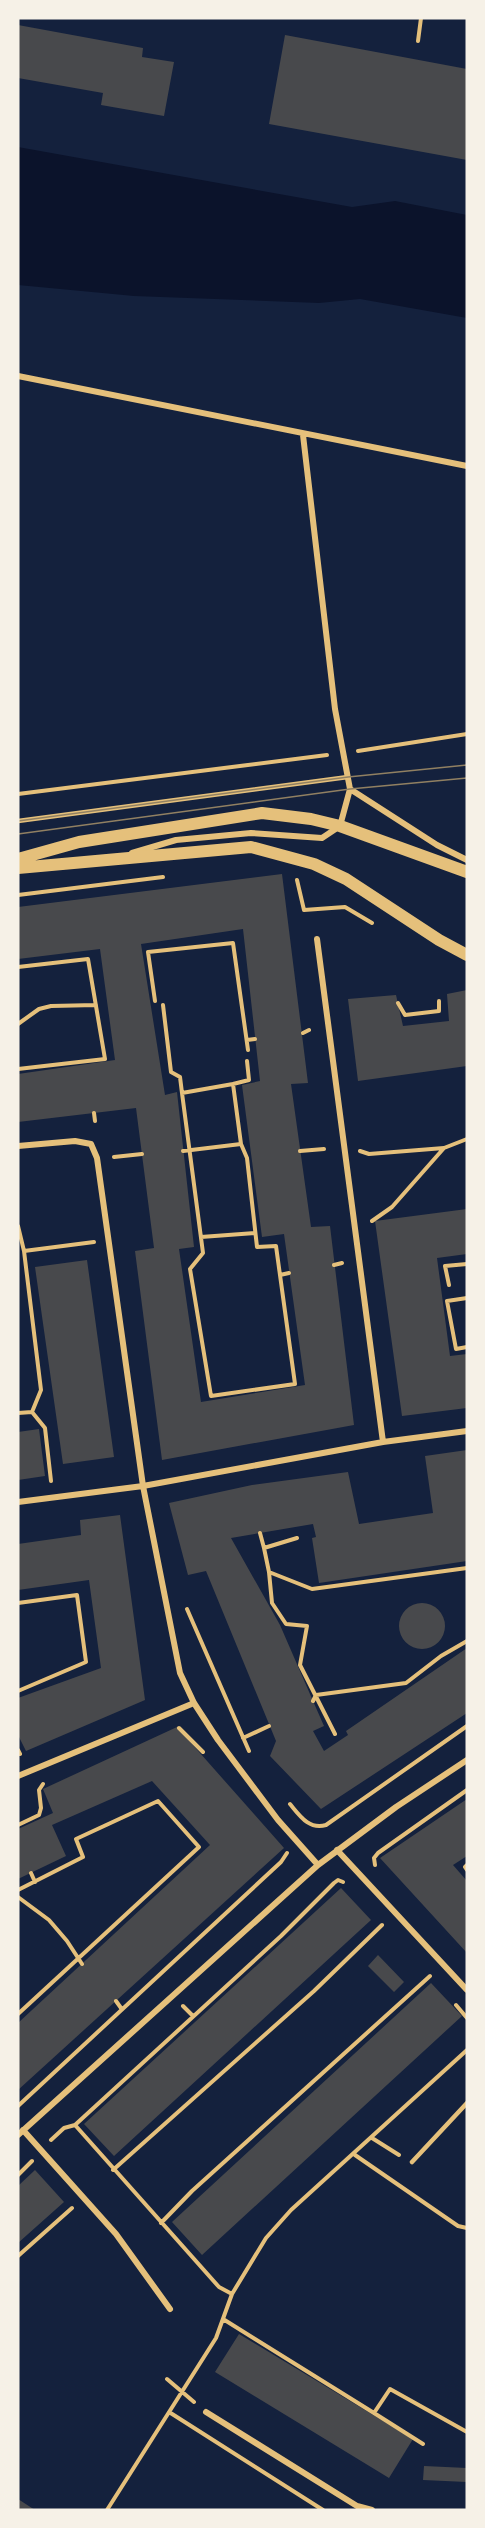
<svg xmlns="http://www.w3.org/2000/svg" width="485" height="2528" viewBox="0 0 485 2528" font-family="Rubik,sans-serif">
<style>
.water{fill:#0b132b}
.building{fill:#48494c;fill-rule:evenodd}
.lines{fill:none;stroke-linecap:round;stroke-linejoin:round}
.path{stroke:#e5c07b;stroke-width:4}
.service{stroke:#e5c07b;stroke-width:4.5}
.minor{stroke:#e5c07b;stroke-width:6}
.secondary{stroke:#e5c07b;stroke-width:12}
.tram{stroke:#918062;stroke-width:1.5}
</style>
<rect width="100%" height="100%" fill="#14213d"/>
<path class="water" d="M 18,147 L 352,207 L 395,201 L 467,215 L 467,318 L 360,299 L 319,303 L 134,296 L 18,285 Z"/>
<path class="building" d="M 18,25 L 143,48 L 142,57 L 174,62 L 164,116 L 101,105 L 103,93 L 18,78 Z
M 285,35 L 467,69 L 467,160 L 269,124 Z
M 282,874 L 308,1083 L 291,1084 L 311,1227 L 330,1226 L 354,1425 L 162,1460 L 135,1251 L 154,1248 L 136,1108 L 18,1122 L 18,1074 L 115,1060 L 100,949 L 18,959 L 18,907 ZM 243,929 L 260,1081 L 242,1085 L 262,1237 L 284,1234 L 305,1385 L 201,1402 L 179,1249 L 194,1247 L 177,1092 L 165,1095 L 141,944 Z
M 467,990 L 467,1066 L 358,1081 L 348,999 L 396,995 L 403,1026 L 449,1021 L 447,994 Z
M 467,1209 L 467,1254 L 437,1258 L 450,1356 L 467,1354 L 467,1408 L 402,1416 L 375,1221 Z
M 87,1260 L 114,1457 L 63,1464 L 35,1267 Z
M 39,1429 L 45,1476 L 18,1480 L 18,1432 Z
M 467,1450 L 467,1561 L 319,1583 L 312,1538 L 316,1537 L 313,1524 L 231,1538 L 280,1625 L 313,1701 L 324,1726 L 313,1731 L 324,1751 L 348,1735 L 346,1731 L 467,1648 L 467,1713 L 321,1809 L 270,1756 L 276,1741 L 206,1571 L 188,1575 L 169,1503 L 252,1485 L 348,1472 L 359,1524 L 433,1513 L 425,1456 Z
M 120,1515 L 145,1700 L 26,1751 L 18,1735 L 18,1698 L 101,1668 L 89,1580 L 18,1590 L 18,1544 L 81,1535 L 80,1520 Z
M399 1626a23 23 0 1 1 46 0a23 23 0 1 1-46 0Z
M 177,1727 L 284,1848 L 18,2090 L 18,2023 L 210,1845 L 152,1781 L 52,1825 L 66,1856 L 18,1879 L 18,1829 L 53,1813 L 43,1789 Z
M 467,1799 L 467,1856 L 453,1865 L 467,1881 L 467,1953 L 380,1858 Z
M 341,1888 L 371,1920 L 114,2156 L 84,2124 Z
M 378,1955 L 404,1982 L 394,1992 L 368,1966 Z
M 431,1983 L 462,2016 L 202,2255 L 172,2222 Z
M 35,2170 L 64,2202 L 18,2243 L 18,2186 Z
M 239,2334 L 413,2439 L 389,2478 L 215,2372 Z
M 424,2466 L 467,2468 L 467,2482 L 423,2480 Z
M 18,2499 L 35,2510 L 18,2510 Z"/>
<g class="lines">
<path class="path" d="M 418,41 L 421,18
M 358,751 L 467,734
M 18,794 L 327,755
M 297,880 L 304,910 L 345,907 L 372,923
M 18,895 L 163,877
M 18,967 L 88,959 L 105,1059 L 18,1069
M 155,1001 L 148,952 L 233,943 L 248,1050
M 398,1003 L 405,1015 L 439,1011 L 439,1001
M 163,1005 L 171,1072 L 180,1077 L 182,1093
M 18,1024 L 39,1009 L 51,1006 L 96,1005
M 303,1033 L 309,1030
M 247,1040 L 255,1039
M 233,1084 L 182,1093 L 203,1253 L 190,1269 L 211,1396 L 295,1384 L 276,1246 L 257,1247 L 247,1158 L 241,1144 L 233,1084 L 249,1080 L 247,1061
M 94,1113 L 95,1121
M 183,1151 L 241,1144
M 300,1151 L 324,1149
M 360,1151 L 369,1154 L 444,1148 L 467,1139
M 114,1157 L 142,1154
M 372,1221 L 392,1207 L 444,1148
M 18,1226 L 24,1251
M 201,1237 L 255,1233
M 334,1265 L 342,1263
M 280,1275 L 289,1273
M 449,1285 L 445,1266 L 467,1264
M 467,1298 L 447,1301 L 456,1349 L 467,1347
M 32,1412 L 45,1428 L 51,1481
M 18,1413 L 32,1412 L 41,1390 L 24,1251 L 94,1242
M 260,1533 L 264,1548
M 297,1538 L 264,1548 L 269,1572 L 312,1589 L 467,1568
M 269,1572 L 272,1603 L 286,1624 L 307,1626 L 300,1665 L 335,1734
M 18,1603 L 77,1595 L 86,1662 L 18,1691
M 187,1609 L 249,1751
M 313,1701 L 316,1695 L 406,1683 L 441,1656 L 467,1641
M 179,1728 L 203,1752
M 243,1738 L 269,1726
M 18,1750 L 20,1754
M 290,1804 C 300,1816 309,1830 326,1825 L 467,1726
M 18,1825 L 39,1815 L 41,1808 L 39,1790 L 43,1784
M 375,1865 L 374,1858 L 378,1853 L 467,1790
M 467,1865 L 465,1867 L 467,1870
M 31,1873 L 35,1882
M 18,1890 L 83,1857 L 76,1839 L 158,1801 L 199,1847 L 18,2014
M 18,1897 L 49,1920 L 67,1941 L 82,1964
M 116,2001 L 121,2008
M 456,2005 L 467,2018
M 183,2006 L 193,2016
M 18,2106 L 281,1862 L 287,1853
M 75,2125 L 219,2287 L 232,2294
M 372,2138 L 399,2155
M 51,2140 L 64,2128 L 75,2125 L 281,1936 L 334,1883 L 338,1880 L 343,1882
M 355,2155 L 458,2226 L 467,2228
M 113,2170 L 314,1991 L 382,1925
M 18,2175 L 32,2161
M 161,2223 L 192,2191 L 430,1976
M 18,2256 L 72,2208
M 223,2319 L 374,2413
M 167,2379 L 194,2402
M 169,2412 L 323,2510
M 423,2444 L 374,2413 L 390,2389 L 467,2432
M 107,2510 L 216,2338 L 232,2294 L 266,2238 L 291,2210 L 467,2050"/>
<path class="service" d="M 18,821 L 348,777
M 412,2162 L 467,2103"/>
<path class="minor" d="M 18,376 L 467,466
M 303,435 L 335,709 L 350,789 L 437,845 L 467,860
M 132,853 L 176,840 L 251,833 L 322,838 L 340,826 L 350,789
M 317,939 L 383,1442
M 18,1146 L 75,1141 L 91,1144 L 97,1158 L 143,1486 L 180,1673 L 194,1703 L 218,1740 L 278,1820 L 318,1865
M 18,1502 L 143,1486 L 383,1442 L 467,1431
M 18,1776 L 194,1703
M 337,1850 L 467,1990
M 23,2130 L 116,2234 L 170,2309
M 18,2135 L 318,1865 L 396,1807 L 467,1760
M 206,2412 L 357,2506 L 372,2510"/>
<path class="secondary" d="M 18,859 L 79,842 L 262,813 L 311,819 L 340,826 L 467,872
M 18,868 L 251,847 L 314,864 L 346,879 L 439,940 L 467,955"/>
<path class="tram" d="M 18,821 L 348,777 L 467,765
M 18,834 L 350,789 L 467,778"/>
</g>
<rect width="485" height="2528" fill="none" stroke="#f6f1e7" stroke-width="39"/>
</svg>
